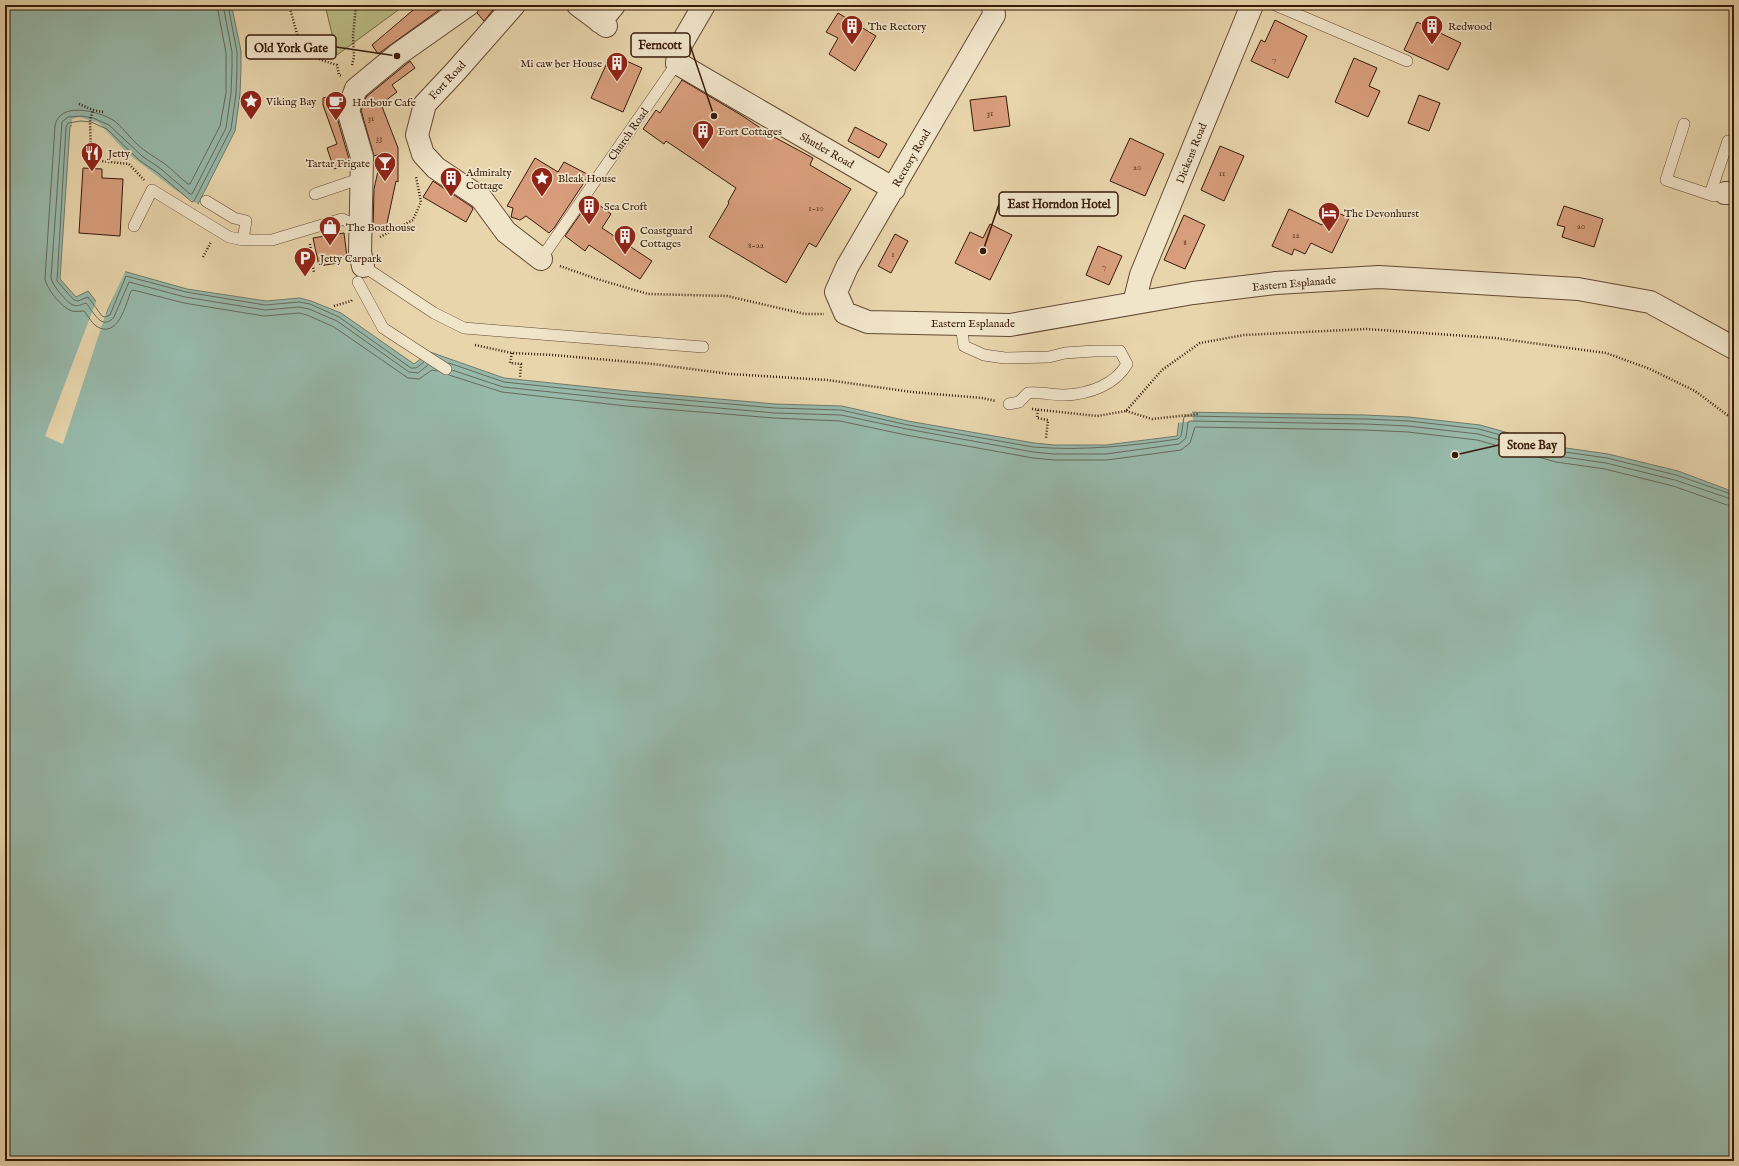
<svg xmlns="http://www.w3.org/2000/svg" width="1739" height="1166" viewBox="0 0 1739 1166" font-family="'IM FELL English',serif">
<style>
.green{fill:#babc86;stroke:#786b48}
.water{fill:#97b9ab;stroke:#71796a}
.pier{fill:#e8d5ac}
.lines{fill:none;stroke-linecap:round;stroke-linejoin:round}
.shore{stroke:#676a5a;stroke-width:1}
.building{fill:#d79d7c;stroke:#371a09}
.service-casing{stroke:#634932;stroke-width:12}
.minor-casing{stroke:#634932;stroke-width:24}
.path{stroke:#371a09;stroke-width:2.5;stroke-dasharray:1 2;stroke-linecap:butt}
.service{stroke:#f0e4c9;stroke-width:11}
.minor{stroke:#f0e4c9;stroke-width:22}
.labels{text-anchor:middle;stroke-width:3.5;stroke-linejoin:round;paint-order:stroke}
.number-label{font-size:9px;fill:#5f3b26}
.poi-label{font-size:11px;fill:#371a09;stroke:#f0e4c9;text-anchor:start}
.street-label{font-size:11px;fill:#371a09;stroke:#f0e4c9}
.leader{fill:none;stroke:#371a09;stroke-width:1.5}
.callout-dot{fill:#371a09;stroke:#f0e4c9;stroke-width:1.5}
.callout{fill:#f0e4c9;stroke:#371a09;stroke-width:1.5}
.callout-label{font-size:12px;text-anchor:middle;font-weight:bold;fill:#371a09}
</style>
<rect width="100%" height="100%" fill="#e8d5ac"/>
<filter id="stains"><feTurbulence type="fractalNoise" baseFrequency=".005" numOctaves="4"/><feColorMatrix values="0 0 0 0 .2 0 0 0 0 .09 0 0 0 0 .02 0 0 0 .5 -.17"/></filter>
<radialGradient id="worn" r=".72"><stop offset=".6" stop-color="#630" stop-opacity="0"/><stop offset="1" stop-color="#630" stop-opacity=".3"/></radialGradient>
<path class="green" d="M 325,5 L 405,5 L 337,55 Z"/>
<path class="water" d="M 5,5 L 231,5 L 232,8 L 241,51 L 241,68 L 240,94 L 235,131 L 195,210 L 156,177 L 136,164 L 105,133 L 81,125 L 70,126 L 60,279 L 76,297 L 88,291 L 106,314 L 123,271 L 187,289 L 266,301 L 300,298 L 311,301 L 341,313 L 414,364 L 430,352 L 504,378 L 628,391 L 775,404 L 842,406 L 908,421 L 1034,443 L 1054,445 L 1106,445 L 1177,436 L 1180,412 L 1365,415 L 1409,417 L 1480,425 L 1559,447 L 1608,454 L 1678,471 L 1734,492 L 1734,1161 L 5,1161 Z"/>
<path class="pier" d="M 79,117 L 99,123 L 126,152 L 174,189 L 199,205 L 196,211 L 194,211 L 155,178 L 135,165 L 104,135 L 90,128 L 72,128 L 72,119 Z
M 123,269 L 126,270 L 107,310 L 63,444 L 45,436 L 97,299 L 105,310 L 121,270 Z
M 1182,410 L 1192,410 L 1193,421 L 1177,423 L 1178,411 Z"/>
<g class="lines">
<path class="shore" d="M 217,5 L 226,53 L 226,93 L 220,126 L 190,184 L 188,184 C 180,178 173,170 165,164 C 155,157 145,152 137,144 C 129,137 122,126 113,120 C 98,111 59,101 55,126 L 45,278 C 45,287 62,308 72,311 C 76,312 80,311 84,311 C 88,316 91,322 96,326 C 118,340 126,304 131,291 L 133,290 L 184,303 L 264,316 L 299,313 L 307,315 L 334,327 L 408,378 L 419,379 L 432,370 L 437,371
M 223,5 L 232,52 L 232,68 L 231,93 L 226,128 L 192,194 L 190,194 L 161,169 L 142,156 L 109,125 L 93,118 L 82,116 L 68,117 L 62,122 L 51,278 C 52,285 67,303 73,305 C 78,307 82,304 86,303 C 93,311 102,332 114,317 L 129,282 L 185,297 L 265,310 L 299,307 L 309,309 L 337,321 L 409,372 L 418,373 L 428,365
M 228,5 L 237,52 L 237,68 L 236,94 L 231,129 L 194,201 L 192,202 L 158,173 L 139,160 L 107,129 L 91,122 L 81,121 L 68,123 L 66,127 L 57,281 L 74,300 L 78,301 L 88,297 L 102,316 L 105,317 L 110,315 L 126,276 L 186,292 L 265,305 L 299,302 L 310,304 L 339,317 L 411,368 L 416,368 L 424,362
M 449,363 L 504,382 L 627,395 L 775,408 L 841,410 L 908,425 L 1033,447 C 1082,451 1130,446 1178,439 L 1181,436 L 1184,417 L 1185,416 L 1365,419 L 1409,421 L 1479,429 L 1558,451 L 1607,458 L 1676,475 L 1734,495
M 452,370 L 503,387 L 627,400 L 775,413 L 841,415 L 907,429 L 1033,452 L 1054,454 L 1106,454 L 1179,444 L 1186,438 L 1188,422 L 1190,421 L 1365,424 L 1408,426 L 1478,434 L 1557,456 L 1606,463 L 1675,480 L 1734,500
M 449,375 L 502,392 L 626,406 L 774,418 L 840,421 L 906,435 L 1033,458 L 1054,460 L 1107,460 L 1181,450 L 1190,443 L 1195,427 L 1365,430 L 1408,432 L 1477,440 L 1556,462 L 1605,469 L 1673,486 L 1727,505 L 1734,506"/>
</g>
<path class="building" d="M 419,5 L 446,5 L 378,54 L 372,45 Z
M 480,5 L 497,5 L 484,21 L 477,13 Z
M 838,13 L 876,36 L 855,71 L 829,54 L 838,38 L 826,32 Z
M 1275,20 L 1307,36 L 1288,78 L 1251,61 L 1261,40 L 1265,42 Z
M 1417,22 L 1461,43 L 1448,70 L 1404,50 Z
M 611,54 L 642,68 L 623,112 L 591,98 Z
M 1354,58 L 1377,68 L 1369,86 L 1380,91 L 1368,117 L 1335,102 Z
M 410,61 L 415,68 L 392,85 L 397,92 L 381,104 L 398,148 L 398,182 L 396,181 L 386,228 L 373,231 L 374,189 L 382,153 L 374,156 L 361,110 L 366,97 Z
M 682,80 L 741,115 L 774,137 L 813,158 L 810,165 L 851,189 L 816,247 L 809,243 L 786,283 L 709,237 L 729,203 L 728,202 L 736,188 L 666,141 L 664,144 L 643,129 L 656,110 L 660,113 Z
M 334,95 L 337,103 L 336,114 L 349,159 L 349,164 L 334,169 L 327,148 L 337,144 L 323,105 L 323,98 Z
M 1419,95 L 1440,103 L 1429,131 L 1408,123 Z
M 1006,96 L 1010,126 L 974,131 L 970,100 Z
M 855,127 L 887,144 L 879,158 L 848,141 Z
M 1130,138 L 1164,154 L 1145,196 L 1110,181 Z
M 1220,146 L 1244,156 L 1224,201 L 1201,190 Z
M 535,158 L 558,172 L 564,162 L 589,175 L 554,228 L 549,233 L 526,216 L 520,220 L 511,217 L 513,208 L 507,206 Z
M 83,168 L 102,169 L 102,178 L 123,179 L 120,236 L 79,233 Z
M 433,181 L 472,207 L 473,209 L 466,222 L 423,197 Z
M 591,199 L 611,214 L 602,228 L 652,261 L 640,279 L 589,245 L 585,251 L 565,236 Z
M 1564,206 L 1603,219 L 1594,247 L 1562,237 L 1565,227 L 1557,225 Z
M 1289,209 L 1322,225 L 1330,209 L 1349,218 L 1332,253 L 1311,243 L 1305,254 L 1294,249 L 1292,255 L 1272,246 Z
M 1184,215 L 1205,225 L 1185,269 L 1164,260 Z
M 990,224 L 1012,235 L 990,280 L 955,263 L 970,232 L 983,238 Z
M 344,233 L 347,257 L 337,258 L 338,263 L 319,266 L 313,238 Z
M 895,234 L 908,241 L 891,273 L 878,266 Z
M 1098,246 L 1122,256 L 1109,285 L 1086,275 Z"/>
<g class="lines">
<g class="service-casing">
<path id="service" d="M 1275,5 L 1407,61
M 1684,124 L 1666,180 L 1714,196 L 1725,193
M 315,194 L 362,178
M 1710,194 L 1728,141
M 206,201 L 234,218 L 246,221 L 243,240
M 134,226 L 152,190 L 229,237 L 243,240 L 272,240 L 342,219 L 360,227
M 541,259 L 677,63
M 363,266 L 434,313 L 464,328 L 703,347
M 358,282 L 383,328 L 446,369
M 961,325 L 964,346 L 984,355 L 1005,358 L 1049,357 L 1065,353 L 1094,351 L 1120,351 L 1127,364 C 1115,385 1089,394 1065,395 C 1053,395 1040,392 1028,393 L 1019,402 L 1009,404"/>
</g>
<g class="minor-casing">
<path id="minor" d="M 514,5 L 455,72 L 425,104 L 417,135 L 423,154 L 436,168 L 481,198 L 506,232 L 541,259
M 578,5 L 606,26
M 704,5 L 679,48 L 677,63 L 894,189
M 993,5 L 994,15 L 847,267 L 836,292 L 845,313 L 868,322 L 1010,325 L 1193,293 L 1276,283 L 1379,277 L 1578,289 L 1650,302 L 1734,348
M 600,22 L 614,5
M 397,55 L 468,5
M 1725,193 L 1734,193
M 363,266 L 360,252 L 362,157 L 348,110 L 356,89 L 396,56
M 1134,303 L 1141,275 L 1252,5"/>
</g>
<path class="path" d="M 289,5 L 301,48 L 321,60 L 337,65 L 339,75 L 342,76
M 352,65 L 354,57 L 353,36 L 356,5
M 79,104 L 93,110
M 103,112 L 93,110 L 90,120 L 91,160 L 129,164 L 144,180
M 380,237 L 413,220 L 421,202 L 416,177
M 310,244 L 314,273
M 203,257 L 211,242
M 560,266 L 597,279 L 648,294 L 727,296 L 805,314 L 824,314
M 334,306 L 351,301 L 352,300
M 475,345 L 512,353 L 553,355 L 653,364 L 730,374 L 827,380 L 912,392 L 982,398 L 996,401
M 512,353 L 510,363 L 521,364 L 520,377
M 1032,409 L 1097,416 L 1126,411 L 1162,370 L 1200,343 L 1244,335 L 1366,329 L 1495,338 L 1606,353 L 1650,369 L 1695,391 L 1734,420
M 1038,410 L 1037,418 L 1048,420 L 1046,438
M 1126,411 L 1152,419 L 1198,414"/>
<use href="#service" class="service"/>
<use href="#minor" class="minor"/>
</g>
<defs>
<g id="building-pin" transform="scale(1.15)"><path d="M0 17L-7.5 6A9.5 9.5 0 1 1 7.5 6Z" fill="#8f2418" stroke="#f0e4c9"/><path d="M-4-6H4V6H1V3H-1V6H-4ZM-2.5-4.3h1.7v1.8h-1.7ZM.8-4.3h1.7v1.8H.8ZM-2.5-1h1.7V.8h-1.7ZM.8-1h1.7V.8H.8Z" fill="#fff"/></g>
<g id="sight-pin" transform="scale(1.15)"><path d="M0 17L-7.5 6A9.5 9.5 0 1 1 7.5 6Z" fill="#8f2418" stroke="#f0e4c9"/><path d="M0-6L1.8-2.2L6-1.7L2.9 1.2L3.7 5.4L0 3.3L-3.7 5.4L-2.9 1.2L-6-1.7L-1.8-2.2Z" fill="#fff"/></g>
<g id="cafe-pin" transform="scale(1.15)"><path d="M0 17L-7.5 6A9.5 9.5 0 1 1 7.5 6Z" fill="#8f2418" stroke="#f0e4c9"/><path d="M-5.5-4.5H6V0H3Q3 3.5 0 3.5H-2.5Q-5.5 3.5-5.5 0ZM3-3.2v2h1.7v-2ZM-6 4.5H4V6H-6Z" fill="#fff"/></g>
<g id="restaurant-pin" transform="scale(1.15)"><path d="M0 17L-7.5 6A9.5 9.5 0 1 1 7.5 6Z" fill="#8f2418" stroke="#f0e4c9"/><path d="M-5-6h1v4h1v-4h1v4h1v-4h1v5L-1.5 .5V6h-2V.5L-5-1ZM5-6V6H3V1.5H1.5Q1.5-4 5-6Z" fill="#fff"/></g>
<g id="bar-pin" transform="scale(1.15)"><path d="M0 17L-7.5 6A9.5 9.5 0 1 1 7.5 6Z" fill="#8f2418" stroke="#f0e4c9"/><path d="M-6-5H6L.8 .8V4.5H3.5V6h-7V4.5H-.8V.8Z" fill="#fff"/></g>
<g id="hotel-pin" transform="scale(1.15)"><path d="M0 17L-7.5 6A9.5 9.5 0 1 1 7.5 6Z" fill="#8f2418" stroke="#f0e4c9"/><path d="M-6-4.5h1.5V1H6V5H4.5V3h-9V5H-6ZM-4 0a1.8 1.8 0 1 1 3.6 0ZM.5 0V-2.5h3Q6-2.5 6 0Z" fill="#fff"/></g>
<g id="shop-pin" transform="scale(1.15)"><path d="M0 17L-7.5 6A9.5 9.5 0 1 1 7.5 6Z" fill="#8f2418" stroke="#f0e4c9"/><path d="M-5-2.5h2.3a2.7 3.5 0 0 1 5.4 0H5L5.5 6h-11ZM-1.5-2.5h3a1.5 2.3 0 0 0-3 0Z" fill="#fff"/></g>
<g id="parking-pin" transform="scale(1.15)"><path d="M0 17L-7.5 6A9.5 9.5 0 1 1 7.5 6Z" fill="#8f2418" stroke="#f0e4c9"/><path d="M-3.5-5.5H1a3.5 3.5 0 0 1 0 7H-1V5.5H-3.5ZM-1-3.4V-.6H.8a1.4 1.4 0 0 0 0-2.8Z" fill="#fff"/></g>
</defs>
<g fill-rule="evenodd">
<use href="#building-pin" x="852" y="26"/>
<use href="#building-pin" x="1432" y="26"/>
<use href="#building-pin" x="617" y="63"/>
<use href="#sight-pin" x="251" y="101"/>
<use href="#cafe-pin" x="336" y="102"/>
<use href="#building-pin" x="703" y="131"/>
<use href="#restaurant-pin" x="92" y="153"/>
<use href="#bar-pin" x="385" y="163"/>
<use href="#building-pin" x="451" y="178"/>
<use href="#sight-pin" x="542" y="178"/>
<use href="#building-pin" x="589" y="206"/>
<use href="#hotel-pin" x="1329" y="213"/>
<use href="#shop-pin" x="330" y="227"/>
<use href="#building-pin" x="625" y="236"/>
<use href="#parking-pin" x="305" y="258"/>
</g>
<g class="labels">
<g class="number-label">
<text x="1274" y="62">7</text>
<text x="990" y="116">31</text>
<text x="371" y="121">31</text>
<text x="379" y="141">33</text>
<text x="1137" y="170">20</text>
<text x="1222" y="176">11</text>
<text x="816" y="211">1-10</text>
<text x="1581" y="229">20</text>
<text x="1296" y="238">12</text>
<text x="1185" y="245">8</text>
<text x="756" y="248">8-22</text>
<text x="893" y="257">1</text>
<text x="1104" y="269">7</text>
</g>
<g class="poi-label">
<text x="868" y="30">The Rectory</text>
<text x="1448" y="30">Redwood</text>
<text x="602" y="67" text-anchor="end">Mi caw ber House</text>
<text x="266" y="105">Viking Bay</text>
<text x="352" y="106">Harbour Cafe</text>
<text x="718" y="135">Fort Cottages</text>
<text x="108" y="157">Jetty</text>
<text x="370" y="167" text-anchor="end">Tartar Frigate</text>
<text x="466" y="176">Admiralty<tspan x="466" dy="13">Cottage</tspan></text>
<text x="558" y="182">Bleak House</text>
<text x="604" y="210">Sea Croft</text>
<text x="1344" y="217">The Devonhurst</text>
<text x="346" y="231">The Boathouse</text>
<text x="640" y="234">Coastguard<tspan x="640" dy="13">Cottages</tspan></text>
<text x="320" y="262">Jetty Carpark</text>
</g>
<g class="street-label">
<text transform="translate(447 80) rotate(-47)" y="4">Fort Road</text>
<text transform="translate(628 134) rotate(-55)" y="4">Church Road</text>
<text transform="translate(827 150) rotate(30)" y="4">Shutler Road</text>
<text transform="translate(1191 153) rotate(-68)" y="4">Dickens Road</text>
<text transform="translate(911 158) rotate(-60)" y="4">Rectory Road</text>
<text transform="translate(1294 283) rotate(-5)" y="4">Eastern Esplanade</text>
<text x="973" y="327">Eastern Esplanade</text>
</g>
</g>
<path class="leader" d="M714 116L690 45M397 56L336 47M983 251L999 204M1455 455L1499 445"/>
<g class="callout-dot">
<circle cx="714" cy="116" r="4"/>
<circle cx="397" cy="56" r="4"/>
<circle cx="983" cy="251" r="4"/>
<circle cx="1455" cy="455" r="4"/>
</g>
<g class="callout">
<rect x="631" y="33" width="59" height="24" rx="4"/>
<rect x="246" y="35" width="90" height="24" rx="4"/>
<rect x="999" y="192" width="119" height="24" rx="4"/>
<rect x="1499" y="433" width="66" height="24" rx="4"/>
</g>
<g class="callout-label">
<text x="660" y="49">Ferncott</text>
<text x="291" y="52">Old York Gate</text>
<text x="1059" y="208">East Horndon Hotel</text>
<text x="1532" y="449">Stone Bay</text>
</g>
<rect width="1739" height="1166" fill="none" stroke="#e8d5ac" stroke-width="20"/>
<rect x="6" y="6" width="1727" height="1154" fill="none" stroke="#371a09" stroke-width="2"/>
<rect x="10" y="10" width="1719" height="1146" fill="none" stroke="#371a09"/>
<rect width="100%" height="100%" filter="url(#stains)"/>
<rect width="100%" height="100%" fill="url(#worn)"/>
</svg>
